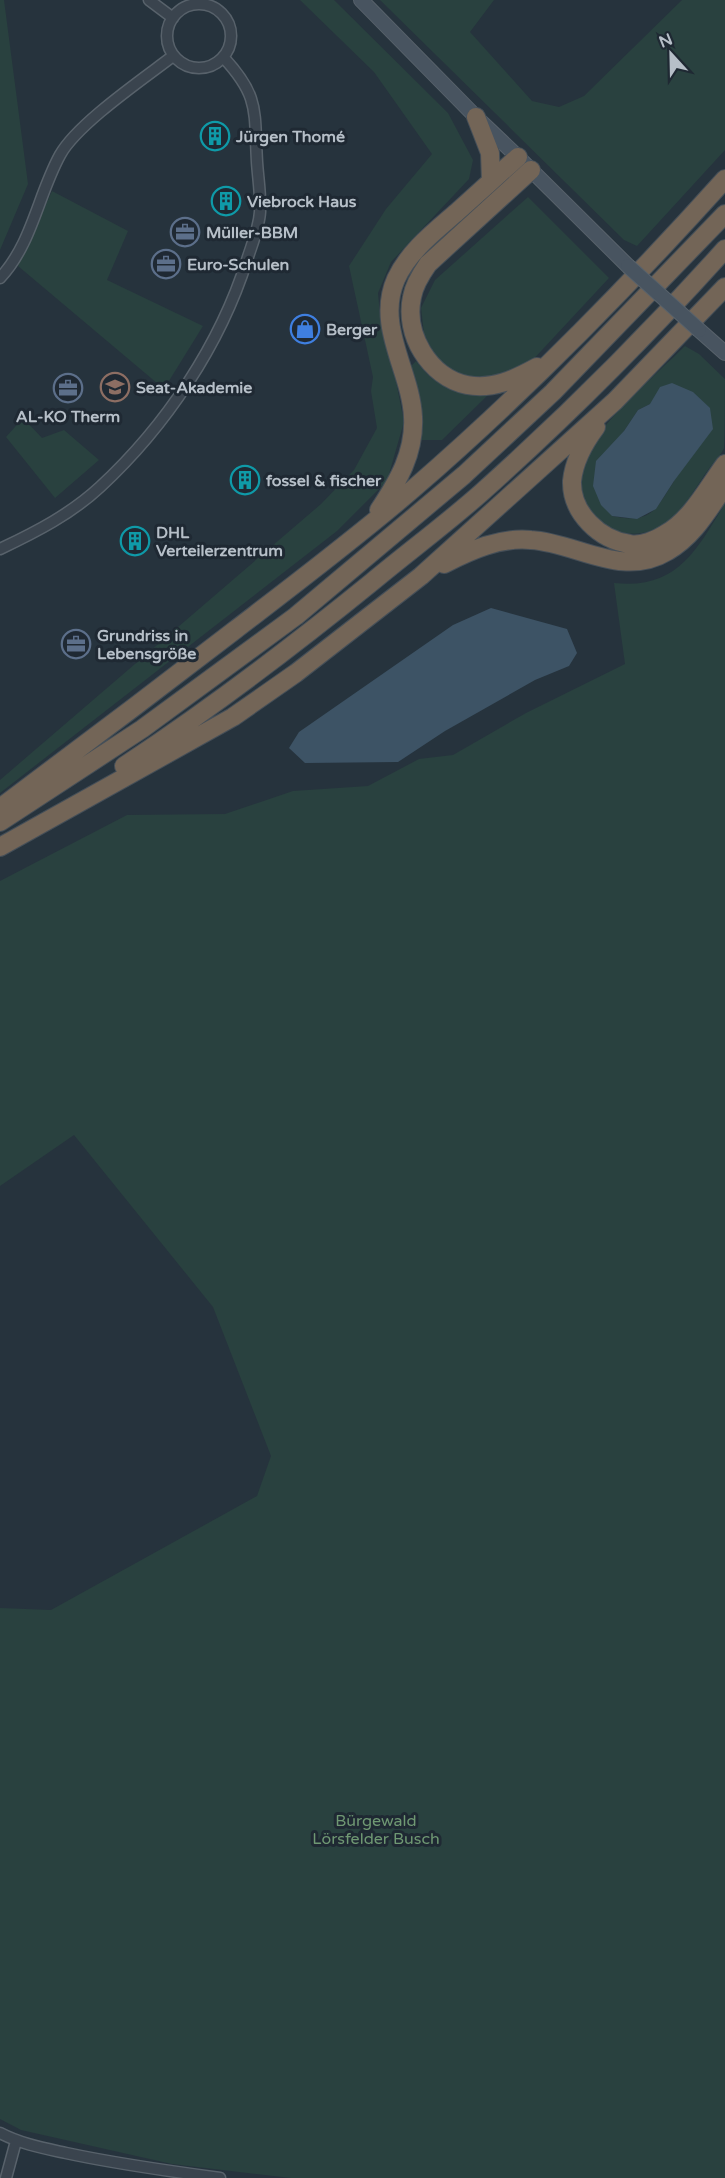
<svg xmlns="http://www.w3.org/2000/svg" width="725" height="2178" viewBox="0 0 725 2178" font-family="'Varela Round',sans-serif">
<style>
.green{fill:#29413f;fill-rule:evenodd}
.water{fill:#3d5365}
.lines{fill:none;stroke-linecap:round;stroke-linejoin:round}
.minor-casing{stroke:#58626b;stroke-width:13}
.secondary-casing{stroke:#58626b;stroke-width:16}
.motorway-casing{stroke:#454f58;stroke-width:20}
.minor{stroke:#3a444e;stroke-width:10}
.secondary{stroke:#485460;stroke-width:14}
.motorway{stroke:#736557;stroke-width:18}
.secondary-bridge-casing{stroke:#58626b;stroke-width:16;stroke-linecap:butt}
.secondary-bridge{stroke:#485460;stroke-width:14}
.labels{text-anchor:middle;stroke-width:6;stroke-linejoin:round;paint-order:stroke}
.poi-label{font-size:16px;font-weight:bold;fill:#b6bfc8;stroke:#1f2933;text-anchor:start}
.park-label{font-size:16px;fill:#6f9873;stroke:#1f2933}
</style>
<rect width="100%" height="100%" fill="#26333d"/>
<path class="green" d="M 0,0 L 4,0 L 28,184 L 0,250 Z
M 300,0 L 334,0 L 448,113 L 473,160 L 469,179 L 391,262 L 378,293 L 381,326 L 394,371 L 404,422 L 387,481 L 337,531 L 0,793 L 0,780 L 321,504 L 354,470 L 377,428 L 371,391 L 373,377 L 349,266 L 386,209 L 432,154 L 374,72 Z
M 380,0 L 494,0 L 470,32 L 532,101 L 559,107 L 584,96 L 682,0 L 725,0 L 725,150 L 637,246 L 624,240 Z
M 52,191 L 128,231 L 107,280 L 203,326 L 164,389 L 18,266 Z
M 528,197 L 609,278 L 529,364 L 499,377 L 468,376 L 449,369 L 435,356 L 424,334 L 421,308 L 435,280 Z
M 685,346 L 699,354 L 725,379 C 725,391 725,440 724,448 C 721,455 713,463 708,470 C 698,484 688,502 676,514 C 671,520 661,527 653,530 C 608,547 567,502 585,458 C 598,423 658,373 685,346 ZM 650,404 L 674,481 C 655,511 651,524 612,516 L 624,431 L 638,410 Z
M 416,361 C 438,390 453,390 488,395 L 442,440 L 419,440 L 409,368 Z
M 23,418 L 42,438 L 64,430 L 99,460 L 55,498 L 6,437 Z
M 725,503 L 725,2178 L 291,2178 L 172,2164 L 21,2130 L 0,2119 L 0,1608 L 51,1610 L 257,1496 L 271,1456 L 213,1307 L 74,1135 L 0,1186 L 0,881 L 127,815 L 225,814 L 293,791 L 368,786 L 419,759 L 453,755 L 526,713 L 625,664 L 614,583 C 677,590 697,550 725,503 Z"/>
<path class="water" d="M 672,383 L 693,392 L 710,408 L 713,429 L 674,481 L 656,509 L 637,519 L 612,516 L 601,505 L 593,486 L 596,461 L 624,431 L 638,410 L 650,404 L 660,387 Z
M 491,608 L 567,629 L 577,653 L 569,666 L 535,680 L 445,731 L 398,762 L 305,763 L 289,748 L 299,732 L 453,625 Z"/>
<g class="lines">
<g class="minor-casing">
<path id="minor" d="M 149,0 L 173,18
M167 36a32 32 0 1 1 64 0a32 32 0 1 1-64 0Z
M 0,278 C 32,244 38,195 60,155 C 77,124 143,79 173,56
M 0,549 C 36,532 71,514 100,487 C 166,426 220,345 247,260 C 252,244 259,228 260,212 C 261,195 258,178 257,162 C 254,111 260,97 224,58
M 0,2133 C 21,2144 43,2148 66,2153 C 117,2164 168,2171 220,2178
M 6,2178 L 16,2141"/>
</g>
<g class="secondary-casing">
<path id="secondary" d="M 361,0 L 476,117 L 518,157 L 628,266
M 699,330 L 725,353"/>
</g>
<g class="motorway-casing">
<path id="motorway" d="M 476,117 L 490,153 L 491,181
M 531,170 L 428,264 C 421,274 414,285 412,297 C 404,334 429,377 467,385 C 493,390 515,379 537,367
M 596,427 C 584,443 574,461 572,481 C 571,513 600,540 630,544 C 641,546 656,540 665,534 C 691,520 708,487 725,464
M 379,510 C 398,481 415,453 413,417 C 411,371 375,326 396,279 C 409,251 434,232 457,212 C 477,194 498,175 518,157
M 444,564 C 471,550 500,537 531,540 C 578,543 622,579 668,551 C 694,536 708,510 725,486
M 124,766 C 210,709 292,647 372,582 C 408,552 446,524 481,493 C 567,416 648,335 725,249
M 0,808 C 79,749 157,690 235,630 C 295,584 356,538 413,489 C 524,393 627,288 725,179
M 0,822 L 142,729 L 296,616 L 464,475 L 553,392 L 725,214
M 0,847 L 233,717 L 296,673 L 421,576 L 615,401 L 725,287"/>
</g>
<use href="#minor" class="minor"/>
<use href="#secondary" class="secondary"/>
<use href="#motorway" class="motorway"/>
<g class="secondary-bridge-casing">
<path id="secondary-bridge" d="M 628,266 L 699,330"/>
</g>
<use href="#secondary-bridge" class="secondary-bridge"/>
</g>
<defs>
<g id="building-ring" transform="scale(1.5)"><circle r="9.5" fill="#1f2933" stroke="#0f9aa8" stroke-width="1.5"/><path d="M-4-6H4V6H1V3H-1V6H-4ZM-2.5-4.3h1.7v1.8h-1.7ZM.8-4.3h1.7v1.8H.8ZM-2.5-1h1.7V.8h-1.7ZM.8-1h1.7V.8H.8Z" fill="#0f9aa8"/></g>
<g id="office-ring" transform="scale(1.5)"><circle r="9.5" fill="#1f2933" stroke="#5c6f8a" stroke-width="1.5"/><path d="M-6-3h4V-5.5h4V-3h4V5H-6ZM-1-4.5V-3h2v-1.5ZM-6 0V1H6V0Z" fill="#5c6f8a"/></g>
<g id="shop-ring" transform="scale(1.5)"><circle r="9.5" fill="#1f2933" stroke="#3f7fe0" stroke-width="1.5"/><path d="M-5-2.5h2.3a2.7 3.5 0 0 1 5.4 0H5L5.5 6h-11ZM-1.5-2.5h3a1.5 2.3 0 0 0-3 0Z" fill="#3f7fe0"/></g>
<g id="school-ring" transform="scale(1.5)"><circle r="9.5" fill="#1f2933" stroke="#8d6e63" stroke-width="1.5"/><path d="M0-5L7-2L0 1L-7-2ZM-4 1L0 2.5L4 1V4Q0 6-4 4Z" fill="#8d6e63"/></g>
</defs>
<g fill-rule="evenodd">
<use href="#building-ring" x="215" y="136"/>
<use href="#building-ring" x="226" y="201"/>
<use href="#office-ring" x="185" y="232"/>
<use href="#office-ring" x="166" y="264"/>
<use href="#shop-ring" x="305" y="329"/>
<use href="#school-ring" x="115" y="387"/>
<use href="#office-ring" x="68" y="388"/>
<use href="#building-ring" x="245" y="480"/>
<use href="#building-ring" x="135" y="541"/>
<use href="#office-ring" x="76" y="644"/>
</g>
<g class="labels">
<g class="poi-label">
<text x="236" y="142">Jürgen Thomé</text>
<text x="247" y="207">Viebrock Haus</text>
<text x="206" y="238">Müller-BBM</text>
<text x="187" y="270">Euro-Schulen</text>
<text x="326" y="335">Berger</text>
<text x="136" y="393">Seat-Akademie</text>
<text x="68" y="422" text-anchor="middle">AL-KO Therm</text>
<text x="266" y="486">fossel &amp; fischer</text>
<text x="156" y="538">DHL<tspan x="156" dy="18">Verteilerzentrum</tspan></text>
<text x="97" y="641">Grundriss in<tspan x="97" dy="18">Lebensgröße</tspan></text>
</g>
<g class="park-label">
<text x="376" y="1826">Bürgewald<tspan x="376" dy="18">Lörsfelder Busch</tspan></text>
</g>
</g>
<g transform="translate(671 54) rotate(338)" stroke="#1f2933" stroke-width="4.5" paint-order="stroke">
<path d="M0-4.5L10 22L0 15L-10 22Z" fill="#b6bfc8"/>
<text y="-9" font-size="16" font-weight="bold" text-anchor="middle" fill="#b6bfc8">N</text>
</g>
</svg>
